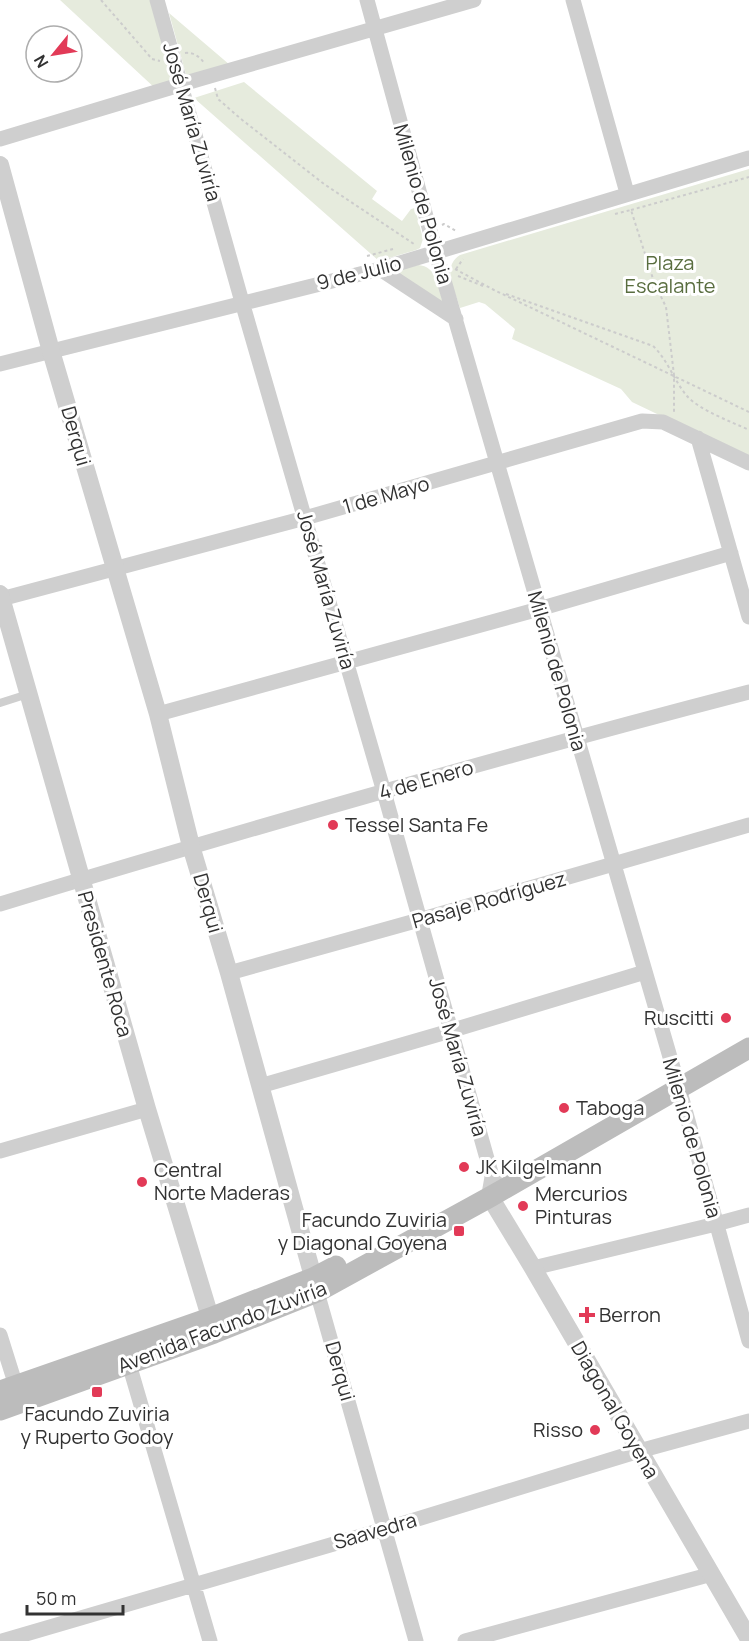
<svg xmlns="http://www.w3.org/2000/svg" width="749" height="1641" viewBox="0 0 749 1641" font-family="Manrope,sans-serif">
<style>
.green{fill:#e6ebdd}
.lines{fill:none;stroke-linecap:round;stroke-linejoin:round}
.path{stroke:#ccc;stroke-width:2;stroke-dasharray:3 3;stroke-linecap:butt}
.service{stroke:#cfcfcf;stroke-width:8}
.minor{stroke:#cfcfcf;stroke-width:15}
.tertiary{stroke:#cfcfcf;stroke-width:18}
.secondary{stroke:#bcbcbc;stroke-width:21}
.poi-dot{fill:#e23a57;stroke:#fff;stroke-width:2}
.labels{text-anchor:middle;stroke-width:6;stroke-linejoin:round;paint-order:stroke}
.street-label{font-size:20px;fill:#323232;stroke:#fff}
.park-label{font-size:20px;fill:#596d3f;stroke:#fff}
.poi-label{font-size:20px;fill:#323232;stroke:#fff;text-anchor:start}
</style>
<rect width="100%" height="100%" fill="#fff"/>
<path class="green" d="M 60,0 L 150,0 L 175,85 L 157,90 Z
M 169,13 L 230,65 L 187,78 Z
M 244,82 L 377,191 L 372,199 L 402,221 L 411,209 L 415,208 L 423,239 L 420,248 L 416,250 L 379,261 L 194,98 Z
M 749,169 L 749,458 L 632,402 L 621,389 L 512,339 L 515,329 L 485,304 L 479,302 L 460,308 C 455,290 441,267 460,255 Z
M 418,265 C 437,266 439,288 443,303 L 394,271 Z"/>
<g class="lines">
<path class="path" d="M 101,0 L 152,59 L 160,61
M 185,53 C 194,52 200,57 205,64
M 215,88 L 218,99 L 241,119 L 324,184 L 414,244
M 631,210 L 749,177
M 615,214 L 631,210 L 654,282 L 666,307 L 674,375 L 674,412
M 442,225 L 444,224 L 456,231
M 367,256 L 393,249
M 455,269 L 494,290 L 749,412
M 456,269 L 463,259
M 458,276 L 483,286
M 506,294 L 653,346 C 668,360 674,381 687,396 C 699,410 732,422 749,430"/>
<path class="service" d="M 0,703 L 28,694"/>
<path class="minor" d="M 157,0 L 242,302 L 384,792 L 493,1180
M 367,0 L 436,253 L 679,1088 L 749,1341
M 573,0 L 627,193
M 0,139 L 196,80 L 474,0
M 380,269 L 456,319
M 0,364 L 380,269 L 749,158
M 698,438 L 749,617
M 1,599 L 305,518 L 642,421 L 663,422 L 749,463
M 158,714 L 539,609 L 731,553
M 0,904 C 248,829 498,757 749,692
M 229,973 L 419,920 L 749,825
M 260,1086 L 450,1031 L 645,972
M 0,1151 L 147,1109
M 533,1268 L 716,1224 L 749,1215
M 317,1292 L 416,1641
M 0,1335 L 16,1386
M 129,1364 L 210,1641
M 2,1641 L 385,1529 L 639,1451 L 749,1421
M 465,1641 L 712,1574"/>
<path class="tertiary" d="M 0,165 L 51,351 L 158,714 L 191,846 L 229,973 L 317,1291
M 0,594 L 147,1109 L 214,1330
M 493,1180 L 490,1197 L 533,1268 L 749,1639"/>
<path class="secondary" d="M 0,1391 L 210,1318 L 313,1278 L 336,1266
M 0,1410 L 214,1333 L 317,1292 L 490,1197 L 749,1048"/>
</g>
<g class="poi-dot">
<circle cx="333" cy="825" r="6"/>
<circle cx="726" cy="1018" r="6"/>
<circle cx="564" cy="1108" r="6"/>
<circle cx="464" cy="1167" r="6"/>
<circle cx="142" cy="1182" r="6"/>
<circle cx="523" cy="1206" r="6"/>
<rect x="453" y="1225" width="12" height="12" rx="3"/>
<path d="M584 1306h6v6h6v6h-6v6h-6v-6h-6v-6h6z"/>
<rect x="91" y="1386" width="12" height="12" rx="3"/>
<circle cx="595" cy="1430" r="6"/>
</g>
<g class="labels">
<g class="street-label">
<text transform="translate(192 122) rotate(74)" y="7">José María Zuviría</text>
<text transform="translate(423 204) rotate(74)" y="7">Milenio de Polonia</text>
<text transform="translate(359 273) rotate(-14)" y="7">9 de Julio</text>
<text transform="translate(76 436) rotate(74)" y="7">Derqui</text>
<text transform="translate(386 495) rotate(-16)" y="7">1 de Mayo</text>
<text transform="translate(326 590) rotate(74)" y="7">José María Zuviría</text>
<text transform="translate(557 671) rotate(74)" y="7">Milenio de Polonia</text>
<text transform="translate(426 780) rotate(-16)" y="7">4 de Enero</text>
<text transform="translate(489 900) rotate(-16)" y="7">Pasaje Rodríguez</text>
<text transform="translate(208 903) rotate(74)" y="7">Derqui</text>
<text transform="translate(105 964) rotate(74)" y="7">Presidente Roca</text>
<text transform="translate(458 1057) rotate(74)" y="7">José María Zuviría</text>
<text transform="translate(692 1138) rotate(74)" y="7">Milenio de Polonia</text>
<text transform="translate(222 1327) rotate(-21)" y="7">Avenida Facundo Zuviría</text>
<text transform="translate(340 1371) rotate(74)" y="7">Derqui</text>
<text transform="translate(615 1410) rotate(60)" y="7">Diagonal Goyena</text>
<text transform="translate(375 1531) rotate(-16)" y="7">Saavedra</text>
</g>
<g class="park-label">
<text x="670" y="270">Plaza<tspan x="670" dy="23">Escalante</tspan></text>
</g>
<g class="poi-label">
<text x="345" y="832">Tessel Santa Fe</text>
<text x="714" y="1025" text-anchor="end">Ruscitti</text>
<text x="576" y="1115">Taboga</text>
<text x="476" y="1174">JK Kilgelmann</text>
<text x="154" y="1177">Central<tspan x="154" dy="23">Norte Maderas</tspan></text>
<text x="535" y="1201">Mercurios<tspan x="535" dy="23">Pinturas</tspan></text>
<text x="447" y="1227" text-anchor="end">Facundo Zuviria<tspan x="447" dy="23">y Diagonal Goyena</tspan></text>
<text x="599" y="1322">Berron</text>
<text x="97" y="1421" text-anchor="middle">Facundo Zuviria<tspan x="97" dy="23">y Ruperto Godoy</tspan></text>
<text x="583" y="1437" text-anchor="end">Risso</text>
</g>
</g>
<g transform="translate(54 54) rotate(240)"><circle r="28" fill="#ffffff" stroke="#adadad" stroke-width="1.5"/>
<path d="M0-4.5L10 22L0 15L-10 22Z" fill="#e23a57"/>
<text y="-9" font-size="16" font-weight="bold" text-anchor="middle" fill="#323232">N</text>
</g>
<path d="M27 1605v9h96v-9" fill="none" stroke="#323232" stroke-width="3"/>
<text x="36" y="1605" font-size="18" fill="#323232" stroke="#ffffff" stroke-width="4.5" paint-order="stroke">50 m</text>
</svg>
